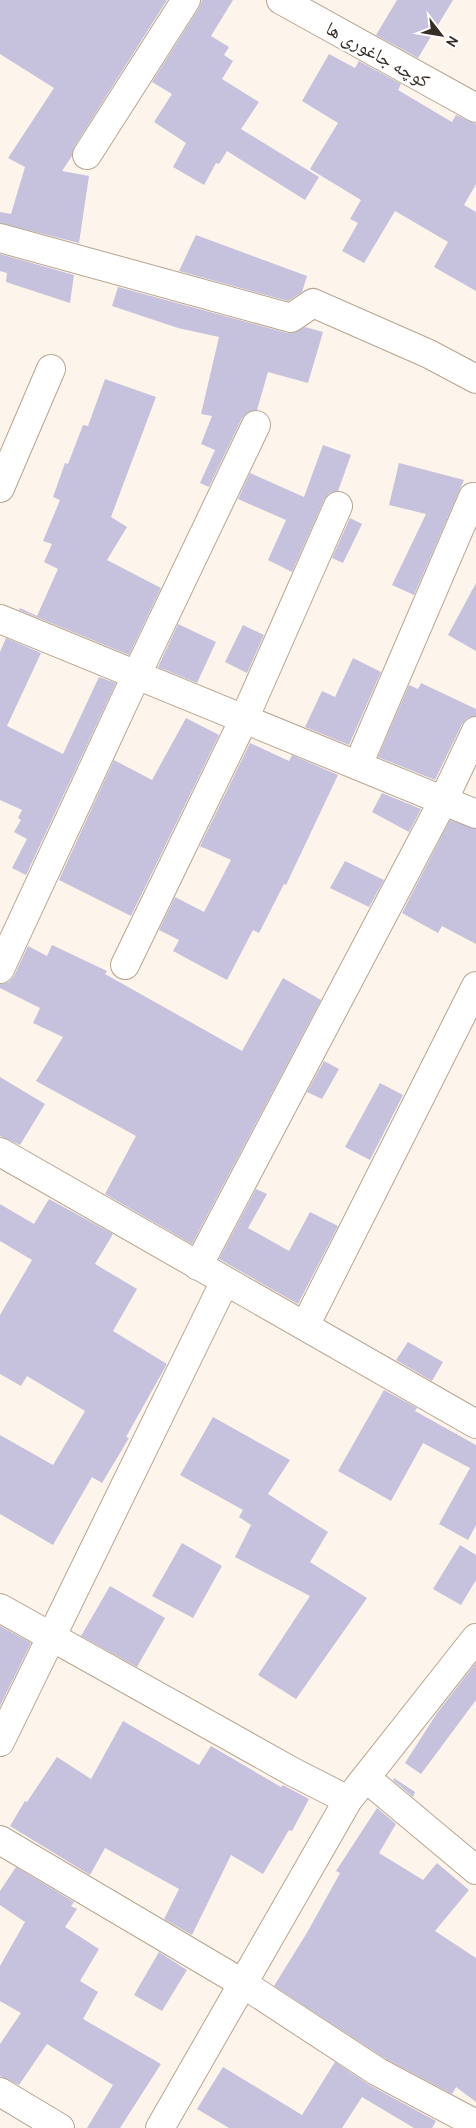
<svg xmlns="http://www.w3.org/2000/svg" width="476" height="2128" viewBox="0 0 476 2128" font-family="Cabin,'Noto Naskh Arabic',sans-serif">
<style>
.building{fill:#c6c1dc}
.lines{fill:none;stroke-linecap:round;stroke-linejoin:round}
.minor-casing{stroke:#b8a48f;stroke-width:30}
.minor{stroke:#fff;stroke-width:28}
.labels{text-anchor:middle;stroke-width:5;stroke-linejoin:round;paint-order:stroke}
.street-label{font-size:19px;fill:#362e26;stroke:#fff}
</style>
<rect width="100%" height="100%" fill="#fdf5ec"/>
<path class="building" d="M 0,0 L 167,0 L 74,147 L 72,156 L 62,171 L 89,176 L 79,243 L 0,223 L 0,212 L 11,214 L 25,167 L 8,158 L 54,88 L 0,54 Z
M 202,0 L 233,0 L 211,36 L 229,47 L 224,55 L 233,61 L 222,79 L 259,102 L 241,129 L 319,177 L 305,200 L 227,151 L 219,164 L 216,163 L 204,185 L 173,167 L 186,143 L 154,122 L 172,94 L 152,82 L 199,8 Z
M 397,0 L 453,0 L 418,58 L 376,35 Z
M 329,54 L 355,68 L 359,61 L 401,84 L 398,90 L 452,122 L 456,115 L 476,124 L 476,184 L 464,205 L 476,212 L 476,291 L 434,267 L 448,242 L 395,211 L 364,263 L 342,251 L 358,223 L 350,219 L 361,200 L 310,169 L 338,123 L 302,101 Z
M 196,235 L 307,276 L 302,292 L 288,301 L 179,271 Z
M 0,254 L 74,275 L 70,303 L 6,282 L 7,273 L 0,271 Z
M 118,287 L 287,333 L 294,333 L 305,327 L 323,332 L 308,383 L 268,372 L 257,410 L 248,412 L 242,418 L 209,487 L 200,483 L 215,450 L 201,444 L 212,416 L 201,414 L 219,337 L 178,328 L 112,306 Z
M 105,379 L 156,397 L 111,517 L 127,527 L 107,560 L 161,588 L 129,655 L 19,610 L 20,608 L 37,616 L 58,569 L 44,562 L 52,544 L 43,541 L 60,500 L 53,497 L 65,463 L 68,464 L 83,425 L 88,426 Z
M 323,445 L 351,455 L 338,491 L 329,493 L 324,500 L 292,572 L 268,560 L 286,520 L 238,499 L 250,473 L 304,497 Z
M 399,463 L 464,480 L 414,595 L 392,585 L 426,514 L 389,505 Z
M 350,518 L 362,524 L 343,563 L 332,558 Z
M 476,583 L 476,651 L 448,635 Z
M 178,624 L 216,642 L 197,683 L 158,667 Z
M 243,625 L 264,635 L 247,673 L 225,662 Z
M 6,638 L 41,653 L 7,726 L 63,754 L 99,677 L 116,683 L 26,875 L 12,868 L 27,839 L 14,832 L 21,820 L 18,818 L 22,810 L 0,800 L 0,652 Z
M 353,658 L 381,672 L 349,745 L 305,727 L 322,691 L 335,697 Z
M 421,683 L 476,709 L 476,716 L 468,718 L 462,724 L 435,780 L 378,757 L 409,685 L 418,689 Z
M 186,718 L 219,735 L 131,916 L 59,880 L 114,760 L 152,780 Z
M 250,743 L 289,761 L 292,755 L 338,775 L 286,885 L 284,884 L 259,933 L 253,930 L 227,980 L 173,951 L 179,940 L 159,930 L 175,897 L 204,912 L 231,860 L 200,846 Z
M 382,793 L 421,809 L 409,832 L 372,812 Z
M 450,820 L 476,829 L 476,944 L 442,926 L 438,933 L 402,913 Z
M 345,861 L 384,880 L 369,907 L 330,888 Z
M 52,945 L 107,971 L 105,974 L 242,1051 L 283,978 L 321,1000 L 192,1244 L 105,1194 L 136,1136 L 36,1081 L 63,1037 L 33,1023 L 40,1008 L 0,988 L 0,984 L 9,982 L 14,976 L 28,946 L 47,956 Z
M 324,1061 L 339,1069 L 322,1099 L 307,1092 Z
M 0,1077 L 45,1104 L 20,1145 L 0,1136 Z
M 380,1083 L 403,1095 L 370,1160 L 345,1147 Z
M 256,1189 L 267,1194 L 248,1228 L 289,1251 L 310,1212 L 338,1226 L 298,1304 L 219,1259 Z
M 49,1199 L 113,1234 L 95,1264 L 137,1289 L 113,1331 L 167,1364 L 126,1437 L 129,1438 L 102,1483 L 92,1477 L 53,1545 L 0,1514 L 0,1435 L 53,1465 L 85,1411 L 27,1376 L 21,1386 L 0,1374 L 0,1315 L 32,1260 L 0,1241 L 0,1204 L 34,1224 Z
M 408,1342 L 443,1362 L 432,1381 L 396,1360 Z
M 384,1390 L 417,1408 L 415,1411 L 476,1445 L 476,1525 L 468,1540 L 439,1524 L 470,1468 L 423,1443 L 391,1501 L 338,1471 Z
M 213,1417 L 290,1460 L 268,1494 L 328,1532 L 310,1562 L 367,1598 L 296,1699 L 258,1675 L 310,1596 L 235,1557 L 251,1525 L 239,1517 L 243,1510 L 180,1475 Z
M 182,1543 L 222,1566 L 193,1618 L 152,1596 Z
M 460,1545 L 476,1555 L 476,1580 L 461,1605 L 433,1589 Z
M 110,1586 L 165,1618 L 137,1667 L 81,1636 Z
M 0,1626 L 31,1643 L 0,1706 Z
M 476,1663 L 476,1700 L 421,1774 L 405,1763 L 437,1713 Z
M 123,1721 L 199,1765 L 211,1746 L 281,1787 L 283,1785 L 309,1799 L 292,1831 L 289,1830 L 263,1874 L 231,1855 L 192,1935 L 164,1919 L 179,1889 L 105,1848 L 90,1875 L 10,1826 L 25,1801 L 27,1802 L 57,1757 L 91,1779 Z
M 394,1778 L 415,1792 L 413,1797 L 393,1780 Z
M 377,1808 L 396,1824 L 379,1853 L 423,1880 L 437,1863 L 469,1890 L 435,1931 L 476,1958 L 476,2102 L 456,2087 L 452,2094 L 386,2059 L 274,1986 L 308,1931 L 340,1873 L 336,1871 Z
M 16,1867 L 74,1902 L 71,1906 L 77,1909 L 65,1927 L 99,1949 L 80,1981 L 98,1992 L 83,2019 L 161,2064 L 120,2128 L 87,2128 L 113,2085 L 47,2044 L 19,2085 L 0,2076 L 0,2044 L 21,2013 L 0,2001 L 0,1966 L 25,1922 L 0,1905 L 0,1891 Z
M 159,1952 L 187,1970 L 162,2011 L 134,1995 Z
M 335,2062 L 371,2086 L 436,2121 L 432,2128 L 414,2128 L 362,2097 L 342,2128 L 229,2128 L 197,2109 L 223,2067 L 302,2115 Z"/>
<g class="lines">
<g class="minor-casing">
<path id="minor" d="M 281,0 L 476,108
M 87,155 L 186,0
M 0,238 L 291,318 L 313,303 L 429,354 L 476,379
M 0,488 L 51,369
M 0,619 L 476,814
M 358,765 L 473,497
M 125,965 L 244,719 L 338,506
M 0,969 L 137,674 L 256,425
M 0,1152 L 476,1424
M 198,1266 L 443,801 L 476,731
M 305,1326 L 476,986
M 0,1608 L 293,1772 L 348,1800
M 0,1742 L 225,1281
M 366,1778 L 476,1870
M 0,1840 L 242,1983 L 378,2072 L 476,2124
M 0,2092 L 60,2128
M 160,2128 L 348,1800 L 476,1638"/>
</g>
<use href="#minor" class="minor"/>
</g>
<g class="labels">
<g class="street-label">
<text transform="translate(378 54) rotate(29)" y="7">کوچه جاغوری ها</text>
</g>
</g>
<g transform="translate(441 35) rotate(121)" stroke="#ffffff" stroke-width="4" paint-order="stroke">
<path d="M0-4L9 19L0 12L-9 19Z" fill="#362e26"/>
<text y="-8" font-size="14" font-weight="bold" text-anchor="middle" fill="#362e26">N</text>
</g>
</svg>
